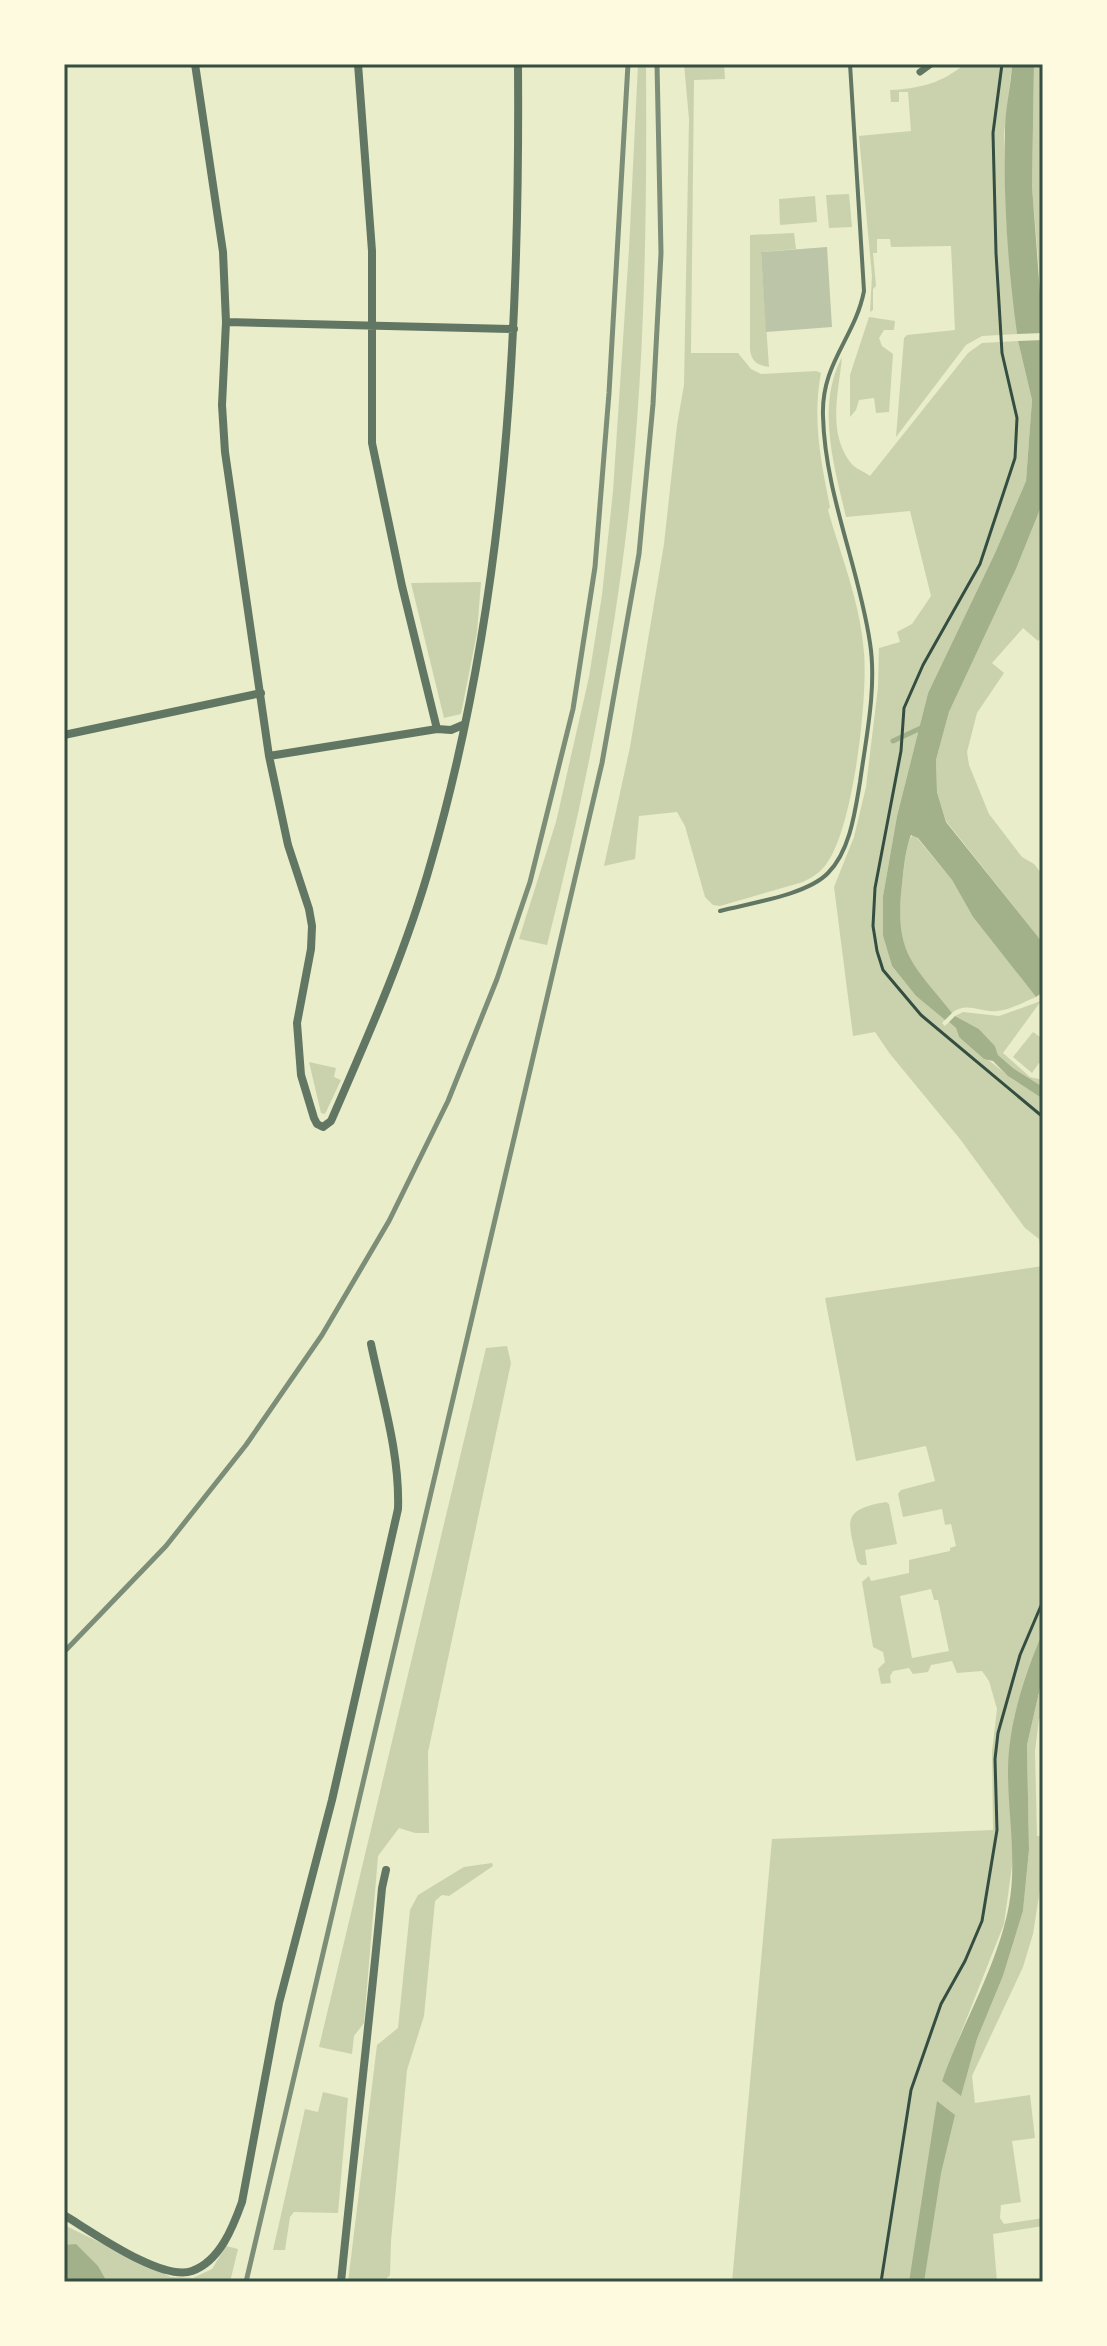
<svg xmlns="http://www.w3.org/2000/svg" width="1107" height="2346" viewBox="0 0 1107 2346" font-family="'Varela Round',sans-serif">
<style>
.green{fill:#cad2ad;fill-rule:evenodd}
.water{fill:#a3b18a}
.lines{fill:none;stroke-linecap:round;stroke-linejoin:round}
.stream{stroke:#a3b18a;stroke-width:5}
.building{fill:#bcc5a7}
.path{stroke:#344e41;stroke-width:3}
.service{stroke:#617663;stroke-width:4}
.pedestrian{stroke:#617663;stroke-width:7}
.minor{stroke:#617663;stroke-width:8}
.rail{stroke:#7c8e77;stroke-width:5}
.neatline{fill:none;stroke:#344e41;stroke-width:3}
</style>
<rect width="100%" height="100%" fill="#e9edc9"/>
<path class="green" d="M 638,64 L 646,64 C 647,221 645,379 626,535 C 609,674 581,810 547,945 L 519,939 L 556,822 L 589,677 L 602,595 L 613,491 L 629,249 Z
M 684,64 L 724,64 L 725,79 L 694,80 L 691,353 L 738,353 L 751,369 L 761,374 L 816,371 L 821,373 C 812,419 821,462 830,507 L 828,510 C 841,556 861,605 864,653 C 868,698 853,828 827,863 C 821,872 813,877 803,882 L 720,906 L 713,905 L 705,897 L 685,826 L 677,812 L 639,816 L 635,859 L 604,866 L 630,747 L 664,544 L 677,425 L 684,385 L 689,119 Z
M 964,64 L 1012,64 L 1004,135 L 1006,218 L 1017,334 L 982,336 L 966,345 L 896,437 L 904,338 L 907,335 L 955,330 L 951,246 L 891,247 L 890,239 L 877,239 L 877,253 L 873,253 L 876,286 L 873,289 L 873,310 L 870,312 L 872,276 L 859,136 L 911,131 L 908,92 L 899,92 L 899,102 L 891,102 L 890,90 C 917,89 944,83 964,64 Z
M 1034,64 L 1043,64 L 1043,317 L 1032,186 Z
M 849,194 L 852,227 L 829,228 L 826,195 Z
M 815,196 L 817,222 L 780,225 L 779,199 Z
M 794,233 L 796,249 L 761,252 L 769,367 C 757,365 752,362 750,350 L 750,235 Z
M 869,317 L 895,321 L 894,330 L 884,330 L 879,338 L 882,346 L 893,354 L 889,412 L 876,413 L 874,398 L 859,400 L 856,410 L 850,417 L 850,375 Z
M 1018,341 L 1032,400 L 1026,481 L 995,553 L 928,693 L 897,816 L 883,896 L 883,936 L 892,966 L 916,996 L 945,1020 L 942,1023 L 945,1026 L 949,1022 L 956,1028 L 959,1037 L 1014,1080 L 1043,1099 L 1043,1261 L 1039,1239 L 1025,1228 L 960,1139 L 890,1054 L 875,1032 L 853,1036 L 834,887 L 854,837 L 866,787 L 878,687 L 879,648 L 900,642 L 897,632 L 912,624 L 931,596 L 910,511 L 846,517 C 834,466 816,406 842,357 C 839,391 827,431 850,462 C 855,469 864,471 870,476 L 968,353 L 982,343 Z
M 1043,502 L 1043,635 L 1038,641 L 1023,628 L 992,663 L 1004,673 L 977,713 L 967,752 L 969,765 L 989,814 L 1022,857 L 1034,864 L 1043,875 L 1043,943 L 946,821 L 937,792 L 936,760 L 949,712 L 1016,569 Z
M 481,582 L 477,633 L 461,714 L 444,718 L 411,583 Z
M 914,834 L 952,880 L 973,917 L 1036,997 C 1024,1002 1010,1010 997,1011 C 981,1013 966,1001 952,1013 C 903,956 893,945 904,868 C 906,857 906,840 914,834 Z
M 1041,1001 L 1003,1053 L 1030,1077 L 1043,1080 L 1043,1087 L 1013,1068 L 998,1055 L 995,1046 L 979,1029 L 955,1016 L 963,1012 L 999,1016 Z
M 1033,1032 L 1043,1039 L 1043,1064 L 1039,1063 L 1032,1073 L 1013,1057 Z
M 309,1062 L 336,1068 L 334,1077 L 341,1080 L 325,1114 L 321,1113 Z
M 1043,1266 L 1043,1629 L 1023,1688 L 1011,1742 L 1008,1770 L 1013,1859 L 1004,1924 L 942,2081 L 961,2095 L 977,2039 L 1003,1976 L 1023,1911 L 1029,1850 L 1027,1745 L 1043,1675 L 1043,1717 L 1039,1719 L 1035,1751 L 1037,1836 L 1043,1836 L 1041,1883 L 1033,1934 L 1023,1967 L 972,2076 L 975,2103 L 1030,2095 L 1035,2138 L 1012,2141 L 1021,2202 L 1001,2205 L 1000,2218 L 1004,2224 L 1043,2218 L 1043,2226 L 993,2234 L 997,2282 L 732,2282 L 772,1839 L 993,1830 L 992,1752 L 997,1709 L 989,1681 L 982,1671 L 957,1673 L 952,1661 L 931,1665 L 928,1672 L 913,1674 L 909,1668 L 893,1671 L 890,1676 L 891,1683 L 881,1684 L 878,1669 L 885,1662 L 883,1652 L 873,1647 L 862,1582 L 869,1576 L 871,1581 L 909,1573 L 909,1560 L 950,1551 L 950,1548 L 956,1546 L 951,1524 L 945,1525 L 942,1509 L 903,1517 L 898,1494 L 901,1490 L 935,1481 L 926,1446 L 856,1461 L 825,1298 ZM 931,1589 L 934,1600 L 938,1600 L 949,1651 L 912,1658 L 900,1596 Z
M 507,1346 L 511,1363 L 428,1752 L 429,1833 L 415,1833 L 399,1828 L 378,1856 L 364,2023 L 354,2036 L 352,2054 L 319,2047 L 486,1348 Z
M 886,1502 L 889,1504 L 897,1544 L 865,1550 L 867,1565 L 861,1565 L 857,1561 C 849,1522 839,1510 886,1502 Z
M 492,1863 L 493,1866 L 449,1896 L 442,1895 L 435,1901 L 424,2016 L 407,2070 L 391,2241 L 390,2275 L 383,2282 L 348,2282 L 377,2045 L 398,2028 L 410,1910 L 418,1895 L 464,1867 Z
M 323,2092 L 348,2098 L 338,2213 L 294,2212 L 290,2217 L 285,2250 L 273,2250 L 305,2109 L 318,2112 Z
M 64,2225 L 171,2277 L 193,2278 L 212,2269 L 226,2246 L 238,2249 L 230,2282 L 64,2282 Z"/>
<path class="water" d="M 1012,64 L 1034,64 L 1032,186 L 1043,333 L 1017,334 C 1008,267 1003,199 1005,131 C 1005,108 1011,87 1012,64 Z
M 1043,340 L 1043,502 L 1016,569 L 949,712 L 936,760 L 937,792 L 946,822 L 1043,943 L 1043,992 L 1036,997 L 973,917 L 952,880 L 918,838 L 911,835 C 905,850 904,868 902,884 C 894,953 912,963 952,1013 L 945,1020 L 916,996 L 892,966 L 883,936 L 883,896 L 897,816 L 928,693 L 995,553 L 1026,481 L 1032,400 L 1018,341 Z
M 955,1016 L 979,1029 L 995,1046 L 998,1055 L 1013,1068 L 1043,1087 L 1043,1099 L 1008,1076 L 993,1061 L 984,1059 L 959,1037 L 956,1028 L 949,1022 Z
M 1043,1631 L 1043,1675 L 1027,1745 L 1029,1850 L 1023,1911 L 1003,1976 L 977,2039 L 961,2096 L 942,2081 C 962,2024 998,1965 1009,1905 C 1017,1860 1008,1816 1008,1772 C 1008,1723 1025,1675 1043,1631 Z
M 937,2101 L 955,2115 L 941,2173 L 924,2282 L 909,2282 Z
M 76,2244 L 98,2266 L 107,2282 L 64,2282 L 64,2245 Z"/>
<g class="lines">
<path class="stream" d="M 893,741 L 921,728"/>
</g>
<path class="building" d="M 827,247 L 832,327 L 766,332 L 761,252 Z"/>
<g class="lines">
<path class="path" d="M 1002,64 L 993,133 L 996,253 L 1002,353 L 1017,418 L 1015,458 L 980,564 L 923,665 L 904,708 L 901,751 L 875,888 L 873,926 L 877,951 L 883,970 L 921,1015 L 1043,1117
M 881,2282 L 911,2090 L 941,2004 L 965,1961 L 982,1921 L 997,1830 L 995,1759 L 998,1733 L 1020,1655 L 1043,1601"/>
<path class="service" d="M 720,911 C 750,903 807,895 828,873 C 850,851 855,812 860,782 C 866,738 877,687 870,643 C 859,567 825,494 823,416 C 821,363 855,338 864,291 L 850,64"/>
<path class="pedestrian" d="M 920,72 L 931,64"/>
<path class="minor" d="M 195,64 L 223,252 L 226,322 L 222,405 L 225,452 L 269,756 L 288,845 L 309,909 L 312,926 L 311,949 L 297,1023 L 301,1075 L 314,1118 L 317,1124 L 323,1127 L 331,1121 C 368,1036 406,951 431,862 C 506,603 520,331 518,64
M 358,64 L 372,251 L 372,443 L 402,586 L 437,729
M 226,322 L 514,329
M 64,735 L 261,693
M 269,756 L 437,729 L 451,730 L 465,724
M 64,2215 C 91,2231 162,2282 192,2271 C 220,2261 233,2227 242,2202 L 279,2003 L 332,1800 L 398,1509 C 400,1454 382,1397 371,1344
M 341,2282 C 354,2151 370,2020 382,1888 L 386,1870"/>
<path class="rail" d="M 64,1652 L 166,1546 L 246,1445 L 322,1335 L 389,1221 L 448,1101 L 497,979 L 530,882 L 573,709 L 595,567 L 609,393 L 628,64
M 246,2282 L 602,763 L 639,554 L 653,404 L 661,253 L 657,64"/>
</g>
<rect width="1107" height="2346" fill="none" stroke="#fefae0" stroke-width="132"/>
<rect x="66" y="66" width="975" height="2214" class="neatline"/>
</svg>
